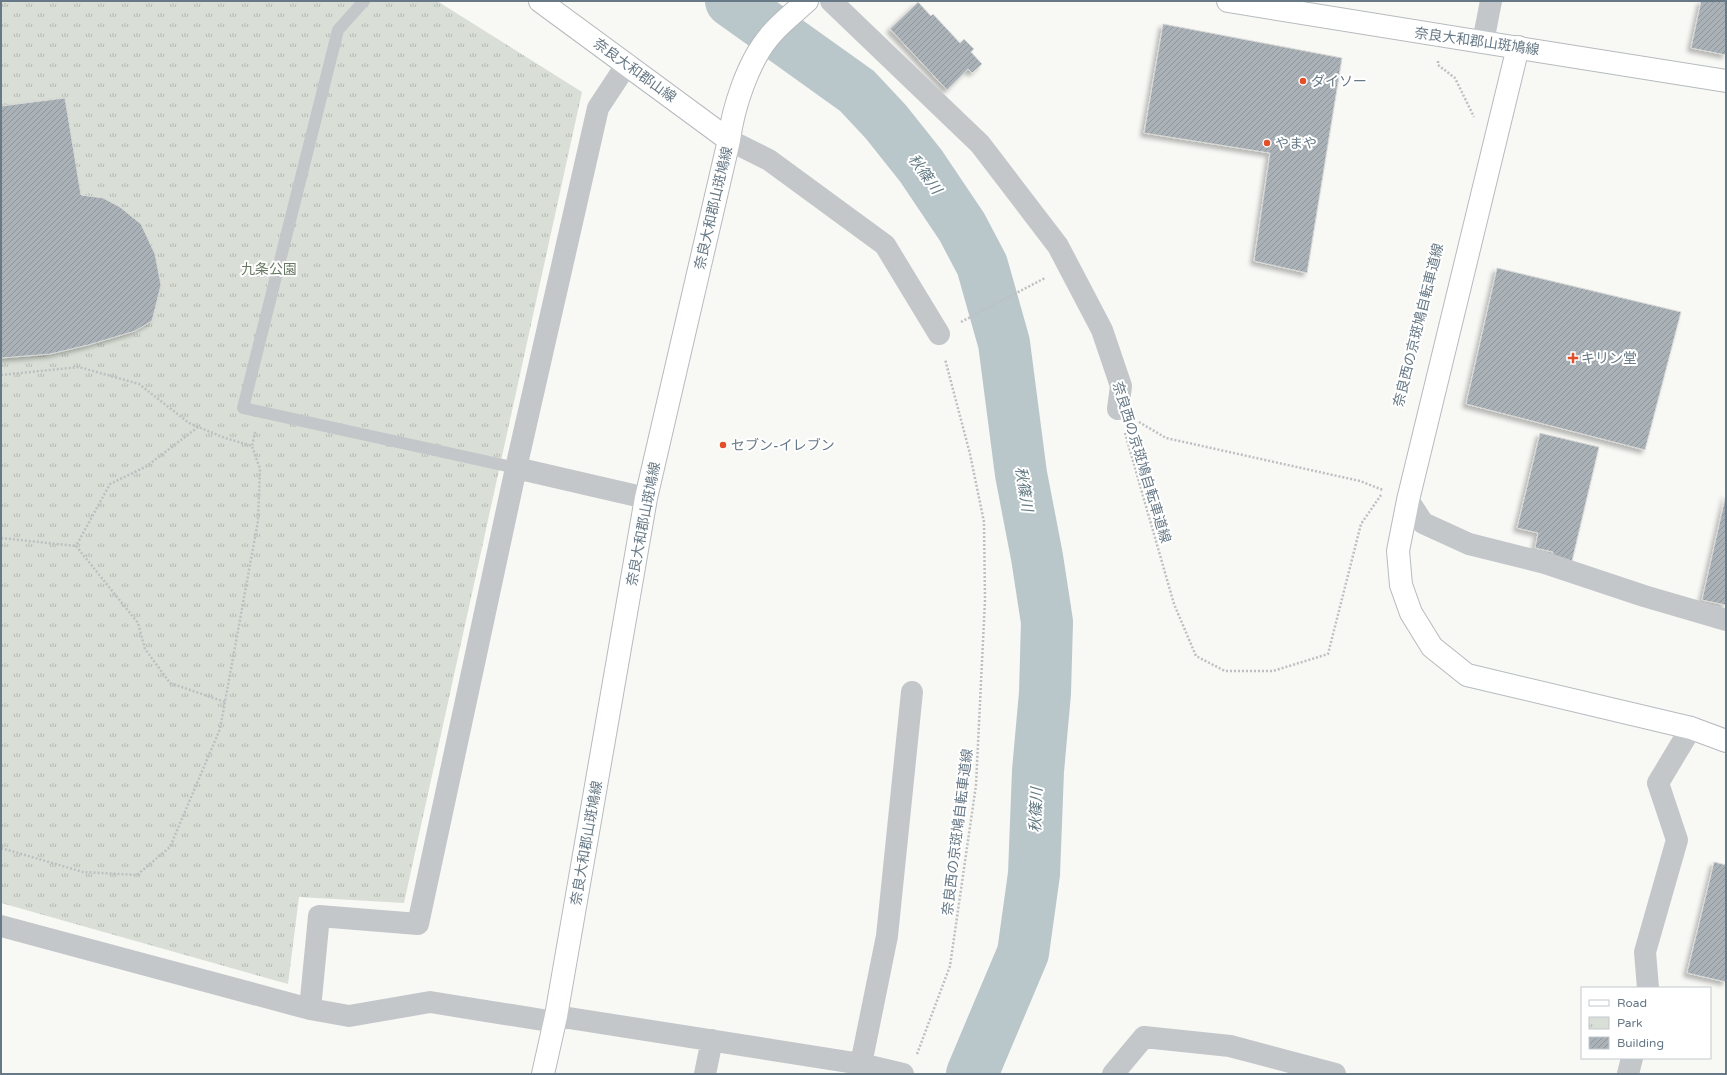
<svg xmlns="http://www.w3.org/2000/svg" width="1727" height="1075" viewBox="0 0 1727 1075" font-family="'Varela Round','Noto Sans JP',sans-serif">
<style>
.park{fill:url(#park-tufts)}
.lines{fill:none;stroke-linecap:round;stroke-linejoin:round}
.river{stroke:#b9c6ca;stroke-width:52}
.building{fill:url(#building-hatch);stroke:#d9d9d7;filter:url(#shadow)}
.secondary-casing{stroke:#b5bbbf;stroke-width:24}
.primary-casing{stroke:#b6bbbe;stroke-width:24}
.path{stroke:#bdc0c2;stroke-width:2.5;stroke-dasharray:2 2;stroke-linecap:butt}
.lane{stroke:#c3c7ca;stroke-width:12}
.street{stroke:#c3c7ca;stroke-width:22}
.secondary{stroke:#fff;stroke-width:22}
.primary{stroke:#fff;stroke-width:22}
.poi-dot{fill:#e44f29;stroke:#fff;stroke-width:1.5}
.labels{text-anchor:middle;stroke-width:4;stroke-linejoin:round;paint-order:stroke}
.street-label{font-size:14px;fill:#677986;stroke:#fff}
.poi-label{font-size:14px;fill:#677986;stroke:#fff;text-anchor:start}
.park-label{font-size:14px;fill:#667862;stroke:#fff}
.water-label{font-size:15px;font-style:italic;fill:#637a82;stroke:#fff}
</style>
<defs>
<pattern id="park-tufts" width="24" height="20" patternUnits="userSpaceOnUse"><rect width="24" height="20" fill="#d9dfd6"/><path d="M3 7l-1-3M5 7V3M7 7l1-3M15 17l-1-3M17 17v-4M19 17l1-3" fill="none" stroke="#b4bab3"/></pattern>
<pattern id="building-hatch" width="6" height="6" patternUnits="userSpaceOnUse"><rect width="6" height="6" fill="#aab2b8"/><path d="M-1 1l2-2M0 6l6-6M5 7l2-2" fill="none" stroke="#8e969b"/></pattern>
<filter id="shadow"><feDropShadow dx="-3.5" dy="3.5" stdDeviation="2" flood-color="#0004"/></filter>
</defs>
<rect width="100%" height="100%" fill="#f8f8f5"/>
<path class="park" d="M 1,1 L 437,1 L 582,92 L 404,903 L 299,897 L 288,984 L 1,903 Z"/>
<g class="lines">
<path class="river" d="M 731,1 L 857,91 L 886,122 L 921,166 L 962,227 L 982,265 L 1004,343 L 1021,474 L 1037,557 L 1047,622 L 1045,693 L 1038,771 L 1034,874 L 1023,953 L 972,1074"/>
</g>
<path class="building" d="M 1701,1 L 1726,1 L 1726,55 L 1691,48 Z
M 918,2 L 931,16 L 933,14 L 960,43 L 964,39 L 974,49 L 971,52 L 982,64 L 972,73 L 968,69 L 947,90 L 890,29 Z
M 1163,24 L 1342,58 L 1307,273 L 1254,261 L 1270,153 L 1144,133 Z
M 65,98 L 81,195 L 103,198 L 120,207 L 141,224 L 155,254 L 161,285 L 152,321 L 135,331 L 88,345 L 50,354 L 1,358 L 1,106 Z
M 1497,268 L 1681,312 L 1645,450 L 1466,404 Z
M 1540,433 L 1599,447 L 1572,561 L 1552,556 L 1553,552 L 1535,548 L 1538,533 L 1517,528 Z
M 1726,494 L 1726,605 L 1702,600 Z
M 1714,862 L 1726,865 L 1726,982 L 1687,973 Z"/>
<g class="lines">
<g class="secondary-casing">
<path id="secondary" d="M 1518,47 L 1408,500 L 1398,551 L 1401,585 L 1411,613 L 1432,647 L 1467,675 L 1691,728 L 1726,741"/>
</g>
<g class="primary-casing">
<path id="primary" d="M 540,1 L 729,140
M 1228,1 C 1394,29 1560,54 1726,81
M 543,1074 L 556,1016 L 646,498 L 729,140 C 733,108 748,62 769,37 C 779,24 795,12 807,1"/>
</g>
<path class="path" d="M 1438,61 L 1438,65 L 1455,78 L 1474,117
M 961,322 L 1045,278
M 1,375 L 79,367 L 139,384 L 189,423 L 225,438 L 252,446 L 255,432
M 1139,422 L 1166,438 L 1360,481 L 1383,490
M 198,427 L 147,466 L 110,484 L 76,546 L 138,623 L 145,649 L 170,683 L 225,702
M 1125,433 L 1174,604 L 1196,656 L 1225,671 L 1273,671 L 1328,654 L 1361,524 L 1381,495
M 1,538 L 76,546
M 1,848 L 83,872 L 137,875 L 170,847 L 220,729 L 258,521 L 260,469 L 252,446
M 917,1054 L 950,966 L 976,785 L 985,600 L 984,522 L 970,454 L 945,359"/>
<path class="lane" d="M 364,1 L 338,30 L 243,408 L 516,468"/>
<path class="street" d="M 831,1 L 980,144 L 1058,246 L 1102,330 L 1121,386 L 1118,409
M 1483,42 L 1491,1
M 729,140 L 769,160 L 885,245 L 939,334
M 516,468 L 598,108 L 627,64
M 1408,500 L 1423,523 L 1469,544 L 1545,563 L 1644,596 L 1726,620
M 1,926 L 310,1009 L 349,1016 L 430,1002 L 555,1022
M 1648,988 L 1645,952 L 1677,840 L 1658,783 L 1691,728
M 310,1009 L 319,916 L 418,924 L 516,468 L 646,498
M 556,1016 L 861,1064 L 903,1074
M 861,1064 L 887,936 L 912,692
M 705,1074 L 712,1040
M 1113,1074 L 1144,1037 L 1230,1046 L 1335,1074
M 1628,1074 L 1632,1058"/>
<use href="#secondary" class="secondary"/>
<use href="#primary" class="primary"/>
</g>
<g class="poi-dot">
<circle cx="1303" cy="81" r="4"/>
<circle cx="1267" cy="143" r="4"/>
<path d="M1571 352h4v4h4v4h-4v4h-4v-4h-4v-4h4z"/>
<circle cx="723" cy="445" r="4"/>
</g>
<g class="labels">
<g class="street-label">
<text transform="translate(1477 41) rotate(8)" y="5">奈良大和郡山斑鳩線</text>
<text transform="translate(635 70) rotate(36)" y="5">奈良大和郡山線</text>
<text transform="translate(713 208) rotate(-77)" y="5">奈良大和郡山斑鳩線</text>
<text transform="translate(1418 325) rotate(-76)" y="5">奈良西の京斑鳩自転車道線</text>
<text transform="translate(1142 462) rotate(73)" y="5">奈良西の京斑鳩自転車道線</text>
<text transform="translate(643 524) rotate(-79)" y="5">奈良大和郡山斑鳩線</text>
<text transform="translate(957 832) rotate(-83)" y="5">奈良西の京斑鳩自転車道線</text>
<text transform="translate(586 843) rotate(-80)" y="5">奈良大和郡山斑鳩線</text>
</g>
<g class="poi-label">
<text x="1311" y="86">ダイソー</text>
<text x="1275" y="148">やまや</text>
<text x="1581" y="363">キリン堂</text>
<text x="731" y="450">セブン-イレブン</text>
</g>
<g class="park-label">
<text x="269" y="274">九条公園</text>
</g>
<g class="water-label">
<text transform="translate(925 174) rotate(54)" y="5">秋篠川</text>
<text transform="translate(1024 489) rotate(81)" y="5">秋篠川</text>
<text transform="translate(1036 810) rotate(-88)" y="5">秋篠川</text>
</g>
</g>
<rect width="1727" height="1075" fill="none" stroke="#677986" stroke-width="4"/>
<rect x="1581" y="987" width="130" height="72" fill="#ffffff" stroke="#c2c9cf"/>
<rect x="1589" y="1000" width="20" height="6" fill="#ffffff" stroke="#c2c9cf"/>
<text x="1617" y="1007" font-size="12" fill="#677986">Road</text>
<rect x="1589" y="1017" width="20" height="12" fill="url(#park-tufts)" stroke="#c2c9cf"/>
<text x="1617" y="1027" font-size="12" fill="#677986">Park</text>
<rect x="1589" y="1037" width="20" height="12" fill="url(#building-hatch)" stroke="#c2c9cf"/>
<text x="1617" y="1047" font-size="12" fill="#677986">Building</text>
</svg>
